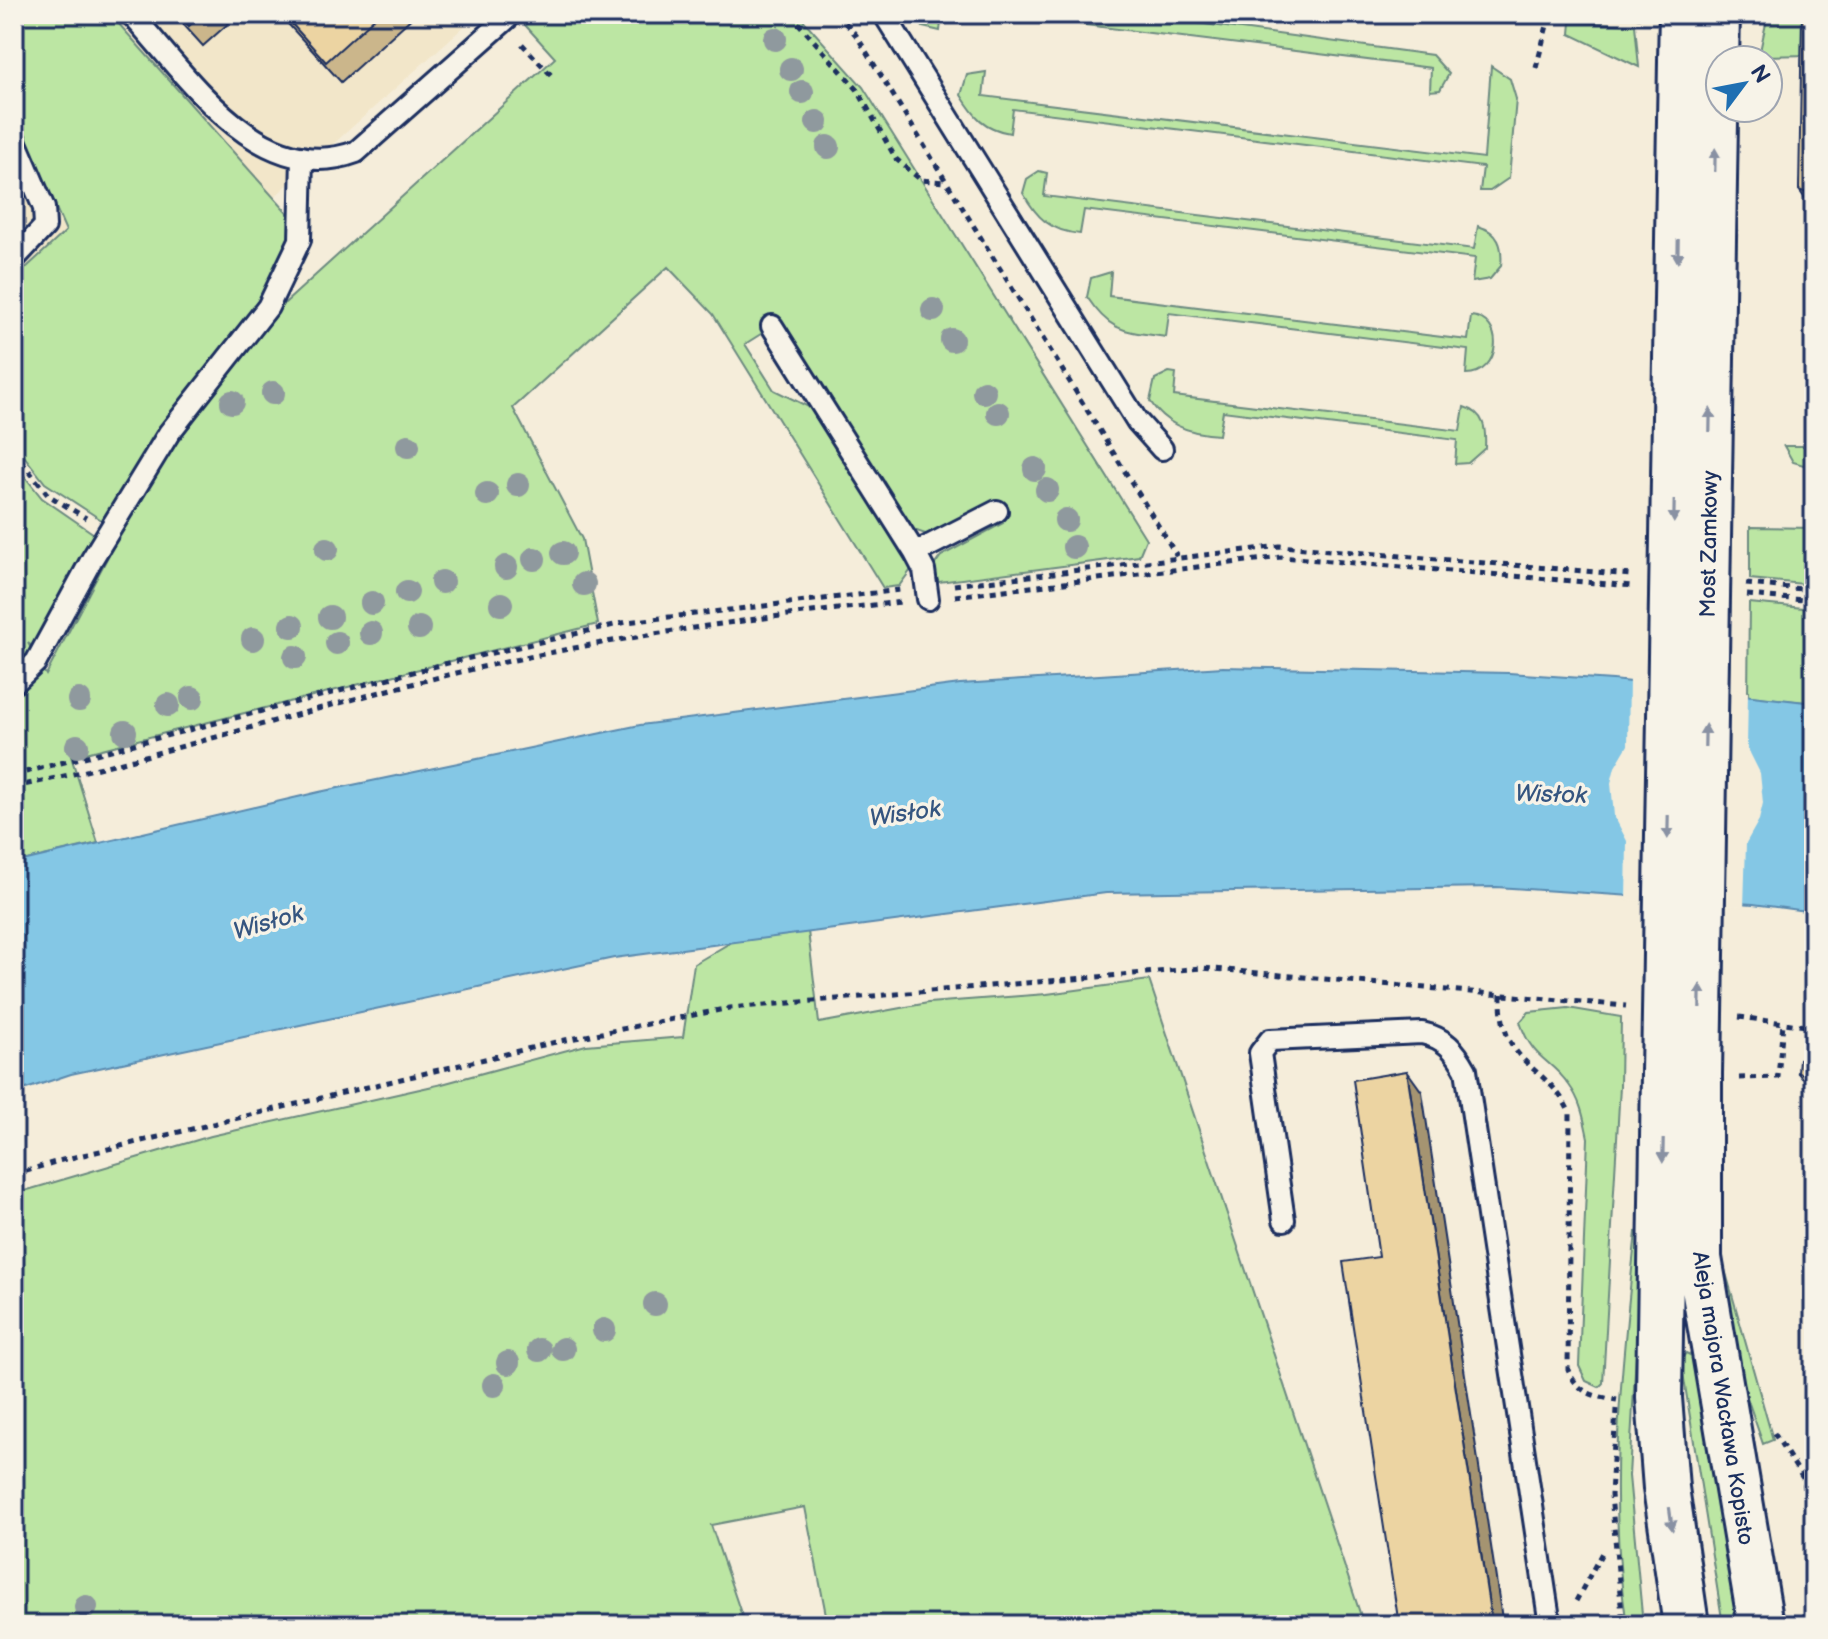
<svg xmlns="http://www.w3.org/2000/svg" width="1828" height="1639" viewBox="0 0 1828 1639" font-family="'Balsamiq Sans',sans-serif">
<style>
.built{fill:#f2e6c9}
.green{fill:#bce6a3;stroke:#6c8a80;stroke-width:2}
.water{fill:#84c7e5;stroke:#5a8aaf;stroke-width:2}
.pier{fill:#f5edda}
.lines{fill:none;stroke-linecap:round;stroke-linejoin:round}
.lane-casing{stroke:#1b2f5e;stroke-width:26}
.secondary-casing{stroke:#1b2f5e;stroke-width:50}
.path{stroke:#1b2f5e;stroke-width:5;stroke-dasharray:6 6;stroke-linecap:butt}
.lane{stroke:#f7f3e8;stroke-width:20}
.secondary{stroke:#f7f3e8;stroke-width:44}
.secondary-bridge-casing{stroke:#1b2f5e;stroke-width:50;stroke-linecap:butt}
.secondary-bridge{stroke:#f7f3e8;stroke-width:44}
.tree{fill:#8f999e}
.wall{fill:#cbb68b;stroke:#1b2f5e;stroke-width:2}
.shaded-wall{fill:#a59471;stroke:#1b2f5e;stroke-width:2}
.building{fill:#ecd4a2;stroke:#1b2f5e;stroke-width:2}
.oneway{fill:#8991a3}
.labels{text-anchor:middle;stroke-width:7;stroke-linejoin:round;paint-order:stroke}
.street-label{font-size:22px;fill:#1b2f5e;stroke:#f7f3e8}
.water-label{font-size:24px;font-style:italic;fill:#355580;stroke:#f7f3e8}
</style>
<rect width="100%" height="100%" fill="#f5edda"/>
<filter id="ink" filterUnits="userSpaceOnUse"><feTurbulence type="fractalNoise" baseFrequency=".0125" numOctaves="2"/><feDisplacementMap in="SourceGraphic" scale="16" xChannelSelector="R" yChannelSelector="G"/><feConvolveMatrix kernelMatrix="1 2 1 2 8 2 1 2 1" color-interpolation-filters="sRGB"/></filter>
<g filter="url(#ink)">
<path class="built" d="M 14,14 L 478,14 L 192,271 L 14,373 Z"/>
<path class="green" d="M 14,14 L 110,14 L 294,220 L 282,262 L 263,299 L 103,521 L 45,483 L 14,443 L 14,279 L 66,231 L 14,112 Z
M 536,14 L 798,14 L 863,87 L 1146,539 L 1139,556 L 939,582 L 934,576 L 933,567 L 941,556 L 1003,523 L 992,502 L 928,535 L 911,529 L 780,322 L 745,344 L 774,390 L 815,410 L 913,567 L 899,586 L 883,588 L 713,314 L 668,267 L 513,408 L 582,539 L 598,624 L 74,756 L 70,753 L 98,843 L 14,863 L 14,463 L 42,498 L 97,536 L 35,649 L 28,643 L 46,675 L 127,520 L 175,445 L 275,312 L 555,58 L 525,25 Z
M 913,14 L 942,14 L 940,31 L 923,27 Z
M 997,14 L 1131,14 L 1432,55 L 1449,74 L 1440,90 L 1430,91 L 1431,68 Z
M 1768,14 L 1814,14 L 1814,55 L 1759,56 Z
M 1571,22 L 1635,25 L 1639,67 L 1570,34 Z
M 1491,66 L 1510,79 L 1516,99 L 1509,178 L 1490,191 L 1480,191 L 1483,167 L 1013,109 L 1010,133 C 984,129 974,116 961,95 L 967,75 L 986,72 L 983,96 L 1484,158 Z
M 1039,171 L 1047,173 L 1044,196 L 1474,249 L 1478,226 C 1499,232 1503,246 1501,266 L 1490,279 L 1472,282 L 1475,258 L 1084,210 L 1080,234 C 1050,231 1037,218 1023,193 L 1027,179 Z
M 1111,272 L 1109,296 L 1442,337 L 1468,340 L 1471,316 C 1506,319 1501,374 1466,374 L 1468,350 L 1169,313 L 1166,337 C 1124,331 1111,333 1087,297 L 1091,278 Z
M 1169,372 L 1176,373 L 1174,396 L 1460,431 L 1464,407 C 1485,413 1486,429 1485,448 L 1468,463 L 1455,464 L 1457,440 L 1223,411 L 1219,435 C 1192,434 1165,425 1150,401 L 1155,379 Z
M 1784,446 L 1814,446 L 1814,468 L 1793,462 Z
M 1750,527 L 1814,528 L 1814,585 L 1750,579 Z
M 1749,603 L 1814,609 L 1814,703 L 1748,696 Z
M 808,931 L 819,1023 L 928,1003 L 1047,994 L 1149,980 L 1364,1625 L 828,1625 L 805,1507 L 711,1525 L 745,1625 L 14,1625 L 14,1194 L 211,1136 L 442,1084 L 586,1045 L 683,1037 L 694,964 L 735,940 Z
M 1568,1008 L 1621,1017 L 1620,1086 L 1603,1383 L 1599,1387 L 1586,1381 L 1579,1366 L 1588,1138 C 1584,1119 1581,1101 1569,1085 C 1549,1057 1533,1061 1520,1022 L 1529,1012 Z
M 1711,1220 L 1773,1440 L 1763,1444 L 1730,1348 Z
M 1643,1231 L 1629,1476 L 1643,1625 L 1627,1625 C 1606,1495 1622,1362 1636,1232 Z
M 1686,1353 L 1694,1357 L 1739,1625 L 1723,1625 L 1681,1360 Z"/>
<path class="water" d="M 1223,667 L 1509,673 L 1613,680 L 1814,703 L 1814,912 L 1753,904 L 1496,887 L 1106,893 L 614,958 L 71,1074 L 14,1093 L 14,863 L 319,792 L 640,725 L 960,684 Z"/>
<path class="pier" d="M 1629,678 L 1748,692 L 1747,747 L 1760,773 L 1763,803 L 1759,820 L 1746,843 L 1744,907 L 1626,900 L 1627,841 L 1614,816 L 1611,783 L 1615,767 L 1628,745 Z"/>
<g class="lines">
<g class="lane-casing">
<path id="lane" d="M 131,14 C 187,75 259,188 356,152 L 512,14
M 884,14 L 1137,421 L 1162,449
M 14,138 L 44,208 L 45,226 L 14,259
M 772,326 L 915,553 L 924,570 L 928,599
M 915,553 L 997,511
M 14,683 L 36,662 L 92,559 L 169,433 L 268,307 L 300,240 L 302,157
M 1284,1220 L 1260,1053 L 1270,1040 L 1422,1033 C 1445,1038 1455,1050 1466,1070 L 1550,1625"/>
</g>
<g class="secondary-casing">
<path id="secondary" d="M 1681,61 L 1682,14
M 1716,61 L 1717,14
M 1664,1073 L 1659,1398 L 1666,1488 L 1686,1625
M 1699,1074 L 1699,1258 L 1761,1625"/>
</g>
<path class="path" d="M 790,14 L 857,89 L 896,159 L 921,180 L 946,182
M 837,14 L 856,35 L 1177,556
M 1613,14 L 1640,16
M 522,44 L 553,77
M 1536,68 L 1550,14
M 14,452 L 48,495 L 86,518
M 1746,584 L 1814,590
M 954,585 L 1280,546 L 1632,575
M 1747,595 L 1814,601
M 955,596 L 1281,557 L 1634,586
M 14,775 L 444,664 L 627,622 L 900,590
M 14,787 C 160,757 303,710 448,675 C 598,639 748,618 902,602
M 1501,994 C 1499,1069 1550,1064 1570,1114 L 1568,1370 C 1579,1394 1593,1396 1617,1400
M 1739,1017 L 1814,1027
M 1739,1078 L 1778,1077 L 1783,1023
M 14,1175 L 58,1161 L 560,1041 L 730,1008 L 1203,968 L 1626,1006
M 1616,1409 L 1611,1495 L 1623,1625
M 1774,1433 L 1804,1480 L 1814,1542
M 1576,1601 L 1604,1549"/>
<use href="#lane" class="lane"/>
<use href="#secondary" class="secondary"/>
<g class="secondary-bridge-casing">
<path id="secondary-bridge" d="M 1664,1073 L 1681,61
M 1699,1074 L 1716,61"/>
</g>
<use href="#secondary-bridge" class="secondary-bridge"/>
</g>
<g class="tree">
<circle cx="775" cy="39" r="12"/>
<circle cx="791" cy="69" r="12"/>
<circle cx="802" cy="92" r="12"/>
<circle cx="817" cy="122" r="12"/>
<circle cx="828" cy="147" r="12"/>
<circle cx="933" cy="310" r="12"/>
<circle cx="952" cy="340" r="12"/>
<circle cx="984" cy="392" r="12"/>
<circle cx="273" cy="393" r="12"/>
<circle cx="232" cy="402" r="12"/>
<circle cx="998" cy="413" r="12"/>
<circle cx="408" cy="446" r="12"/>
<circle cx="1035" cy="469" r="12"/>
<circle cx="518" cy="485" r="12"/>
<circle cx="1047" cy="490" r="12"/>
<circle cx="487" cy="494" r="12"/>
<circle cx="1066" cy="520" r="12"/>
<circle cx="1074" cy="547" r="12"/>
<circle cx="327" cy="549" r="12"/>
<circle cx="563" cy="553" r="12"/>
<circle cx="534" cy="559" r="12"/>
<circle cx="506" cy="567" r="12"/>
<circle cx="442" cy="582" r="12"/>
<circle cx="584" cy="584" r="12"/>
<circle cx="407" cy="592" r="12"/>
<circle cx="372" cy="603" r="12"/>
<circle cx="501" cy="604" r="12"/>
<circle cx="330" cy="617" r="12"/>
<circle cx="292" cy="626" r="12"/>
<circle cx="419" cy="628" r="12"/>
<circle cx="371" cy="633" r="12"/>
<circle cx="253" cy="639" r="12"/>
<circle cx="337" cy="643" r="12"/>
<circle cx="295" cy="657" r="12"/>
<circle cx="192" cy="698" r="12"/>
<circle cx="79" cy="700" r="12"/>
<circle cx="168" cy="705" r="12"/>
<circle cx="125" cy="732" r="12"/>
<circle cx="77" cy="746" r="12"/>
<circle cx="655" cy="1304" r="12"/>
<circle cx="604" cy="1330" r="12"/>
<circle cx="563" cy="1349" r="12"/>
<circle cx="539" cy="1350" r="12"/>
<circle cx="508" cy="1363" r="12"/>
<circle cx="494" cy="1385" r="12"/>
<circle cx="86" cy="1607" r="12"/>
</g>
<path class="wall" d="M 174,14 L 239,14 L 203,46 Z
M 279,14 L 416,14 L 341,82 Z
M 1814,14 L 1814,211 L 1799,190 Z
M 14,179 L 21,190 L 14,197 Z
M 1814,1061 L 1814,1080 L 1802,1078 L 1798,1073 Z"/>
<path class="shaded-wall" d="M 1407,1071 L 1422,1092 L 1503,1625 L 1492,1625 Z"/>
<path class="building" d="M 178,14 L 202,14 L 189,26 Z
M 283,14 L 379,14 L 326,62 Z
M 1802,14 L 1814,14 L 1814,196 L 1799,190 Z
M 1799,1059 L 1814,1061 L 1814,1075 L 1798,1073 Z
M 1407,1071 L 1492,1625 L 1399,1625 L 1343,1262 L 1379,1257 L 1353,1080 Z"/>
<defs><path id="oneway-solid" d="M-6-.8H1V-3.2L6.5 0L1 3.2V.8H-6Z" transform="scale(2)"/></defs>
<g class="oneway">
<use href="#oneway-solid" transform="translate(1715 160) rotate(-89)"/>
<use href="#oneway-solid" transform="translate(1678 251) rotate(91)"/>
<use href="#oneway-solid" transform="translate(1710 420) rotate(-89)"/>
<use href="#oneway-solid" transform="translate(1674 511) rotate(91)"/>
<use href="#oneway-solid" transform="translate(1705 736) rotate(-89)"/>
<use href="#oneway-solid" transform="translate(1668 827) rotate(91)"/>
<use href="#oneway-solid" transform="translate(1700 996) rotate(-89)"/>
<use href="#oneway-solid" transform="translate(1663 1151) rotate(91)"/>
<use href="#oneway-solid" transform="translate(1671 1519) rotate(82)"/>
</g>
</g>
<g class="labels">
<g class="street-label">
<text transform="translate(1708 544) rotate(-89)" y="8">Most Zamkowy</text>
<text transform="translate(1724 1398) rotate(81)" y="8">Aleja majora Wacława Kopisto</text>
</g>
<g class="water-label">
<text transform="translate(1551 794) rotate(2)" y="8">Wisłok</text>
<text transform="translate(905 813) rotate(-8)" y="8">Wisłok</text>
<text transform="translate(268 922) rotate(-16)" y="8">Wisłok</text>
</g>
</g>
<rect width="1828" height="1639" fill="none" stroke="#f7f3e8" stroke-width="48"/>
<rect x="24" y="24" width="1780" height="1591" fill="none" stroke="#1b2f5e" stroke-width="3" filter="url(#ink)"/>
<g transform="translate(1744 84) rotate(58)"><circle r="38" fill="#f7f3e8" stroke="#9fa5b1" stroke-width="2"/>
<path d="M0-6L14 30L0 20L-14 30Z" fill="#1f6fb2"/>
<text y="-12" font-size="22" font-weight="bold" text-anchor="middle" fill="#1b2f5e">N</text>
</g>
</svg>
